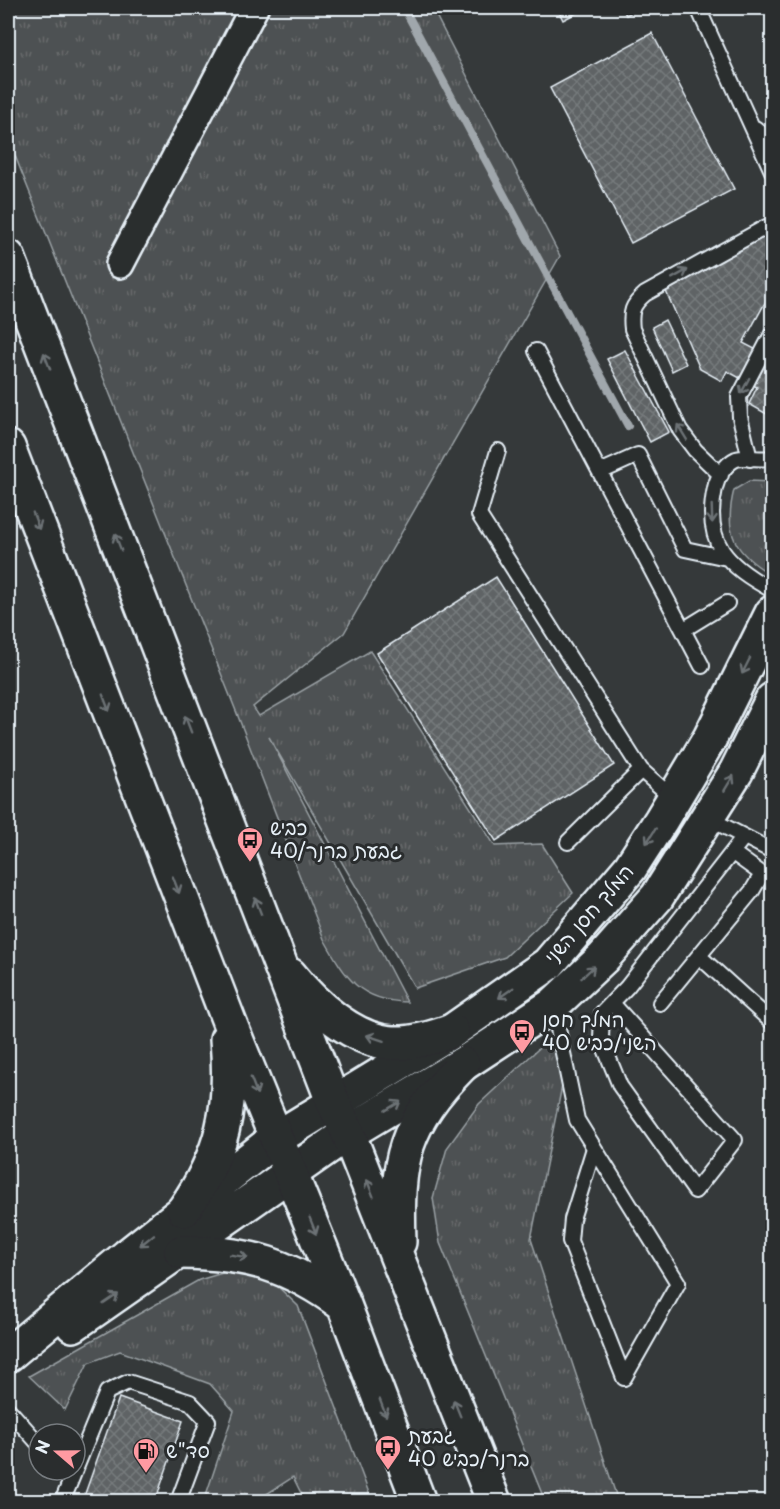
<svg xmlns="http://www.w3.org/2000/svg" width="780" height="1509" viewBox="0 0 780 1509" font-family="'Playpen Sans','Playpen Sans Hebrew',sans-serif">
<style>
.grass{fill:url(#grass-tufts);stroke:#9aa1a5;stroke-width:1.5}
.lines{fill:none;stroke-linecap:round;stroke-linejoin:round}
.stream{stroke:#a0a7ac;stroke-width:8}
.building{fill:url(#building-cross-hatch);stroke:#e8f1f8;stroke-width:1.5}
.lane-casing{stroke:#e8f1f8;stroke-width:18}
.street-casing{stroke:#e8f1f8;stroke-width:32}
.secondary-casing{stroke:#e8f1f8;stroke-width:38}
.highway-casing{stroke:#e8f1f8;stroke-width:38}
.lane{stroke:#2a2d2e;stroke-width:14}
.street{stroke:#2a2d2e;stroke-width:27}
.secondary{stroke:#2a2d2e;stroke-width:33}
.highway{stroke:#2a2d2e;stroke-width:33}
.oneway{stroke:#6c7275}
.labels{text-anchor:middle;stroke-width:6;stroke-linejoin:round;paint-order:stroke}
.poi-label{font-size:20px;fill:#e8f1f8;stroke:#2a2d2e;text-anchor:start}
.street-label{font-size:20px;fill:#e8f1f8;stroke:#2a2d2e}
</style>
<defs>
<pattern id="grass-tufts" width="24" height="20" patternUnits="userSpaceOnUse" patternTransform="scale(1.5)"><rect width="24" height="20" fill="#4d5152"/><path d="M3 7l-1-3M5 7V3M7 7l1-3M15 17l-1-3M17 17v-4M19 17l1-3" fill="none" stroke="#676a6c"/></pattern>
<pattern id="building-cross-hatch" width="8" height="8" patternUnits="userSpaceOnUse" patternTransform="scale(1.5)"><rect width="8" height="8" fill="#5f6365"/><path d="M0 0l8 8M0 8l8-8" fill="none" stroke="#767a7c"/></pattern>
</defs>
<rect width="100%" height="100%" fill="#35393a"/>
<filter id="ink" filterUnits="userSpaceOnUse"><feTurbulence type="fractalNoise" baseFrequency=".0167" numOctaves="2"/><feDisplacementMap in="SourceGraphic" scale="12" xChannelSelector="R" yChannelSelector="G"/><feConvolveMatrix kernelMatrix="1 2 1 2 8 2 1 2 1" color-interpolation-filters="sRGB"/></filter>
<g filter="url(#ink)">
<path class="grass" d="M 8,8 L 432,8 L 560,256 L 344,633 L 253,707 L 259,716 L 370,651 L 495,846 L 542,844 L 573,893 L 505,957 L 415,988 L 269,737 L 407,1002 C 359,1001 346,978 324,939 L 236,711 L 8,138 Z
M 749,481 L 772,482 L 772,575 C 735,554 723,533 734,490 Z
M 550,1038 L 564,1076 L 531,1239 L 618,1501 L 545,1501 L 440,1243 L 433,1198 L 447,1148 L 479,1104 Z
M 236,1269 L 274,1283 L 298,1306 L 372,1501 L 305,1501 L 293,1477 L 256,1501 L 204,1501 L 234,1411 L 210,1384 L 120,1351 L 88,1363 L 65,1410 L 29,1376 L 199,1280 Z"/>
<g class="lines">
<path class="stream" d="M 404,8 L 628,426"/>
</g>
<path class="building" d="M 557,8 L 586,8 L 563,20 Z
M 622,8 L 640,8 L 626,15 Z
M 652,33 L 734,189 L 631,243 L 550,88 Z
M 766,232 L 772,236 L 772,290 L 743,343 L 770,357 L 772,352 L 772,417 L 749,404 L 757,387 L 727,371 L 722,381 L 700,369 L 665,289 Z
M 665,320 L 686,364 L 672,371 L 652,327 Z
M 625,350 L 669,432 L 650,442 L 607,359 Z
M 496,577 L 614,765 L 496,841 L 377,653 Z
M 119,1398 L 183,1421 L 155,1502 L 82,1502 Z
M 8,1489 L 16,1502 L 8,1502 Z"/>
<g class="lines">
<g class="lane-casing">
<path id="lane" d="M 698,8 L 772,171
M 755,128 L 772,142
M 536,351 L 702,666
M 498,451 L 479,515 L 641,770 L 674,799
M 772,458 C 761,460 746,456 736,459 C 725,464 717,478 715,488 C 703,543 727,566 772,590
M 750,459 L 740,417 L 739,397 L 772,334
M 600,472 L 638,455 L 685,549 L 727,558
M 721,475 L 695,450 L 680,430 L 632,329 C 630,312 632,305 645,294 L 766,227 L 772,229
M 683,630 L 727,603
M 708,818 L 772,851
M 568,842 L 641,770
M 699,956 L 772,1022
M 612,1003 L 735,1140 L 695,1191 L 620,1086 L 601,1039 L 602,1013 L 627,987 L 744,837
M 660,1003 L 752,891 L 762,874 L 733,853
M 553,1005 L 577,1120 L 678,1283 L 624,1378 L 570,1241 L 572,1219 L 594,1148
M 8,1409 L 39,1444
M 62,1502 L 107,1392 L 128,1382 L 190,1402 L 208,1421 L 178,1502"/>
</g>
<g class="street-casing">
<path id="street" d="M 120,264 L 254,8"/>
</g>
<g class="secondary-casing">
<path id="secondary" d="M 73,1325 L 348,1133 L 463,1064 L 553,1005 L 603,958 L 657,897 L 736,772 L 772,700
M 8,1355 L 127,1256 L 275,1139 L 452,1031 L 548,964 L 630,868 L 661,820 L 710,738 L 772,613"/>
</g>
<g class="highway-casing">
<path id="highway" d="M 8,257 L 334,1104 L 348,1133 L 494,1502
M 8,447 L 230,1024 L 344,1305 L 419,1502
M 290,975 C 313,1004 353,1041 393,1043 C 413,1044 433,1038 452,1031
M 184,1210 C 223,1154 233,1108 227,1039
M 399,1242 C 396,1159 403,1125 463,1064
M 181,1252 C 249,1253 288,1264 344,1305"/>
</g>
<use href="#lane" class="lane"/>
<use href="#street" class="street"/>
<use href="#secondary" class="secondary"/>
<use href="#highway" class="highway"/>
</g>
<defs><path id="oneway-shaft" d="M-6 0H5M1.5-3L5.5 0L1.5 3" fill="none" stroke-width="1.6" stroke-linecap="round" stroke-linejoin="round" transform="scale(1.5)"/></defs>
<g class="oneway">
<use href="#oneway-shaft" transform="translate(680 274) rotate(-29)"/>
<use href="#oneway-shaft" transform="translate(47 361) rotate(-111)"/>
<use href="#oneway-shaft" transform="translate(745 386) rotate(118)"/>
<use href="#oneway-shaft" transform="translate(682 432) rotate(-122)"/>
<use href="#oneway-shaft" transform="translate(712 514) rotate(88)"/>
<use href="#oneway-shaft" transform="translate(36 521) rotate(69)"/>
<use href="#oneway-shaft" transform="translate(118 542) rotate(-111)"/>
<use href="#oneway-shaft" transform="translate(746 666) rotate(117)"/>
<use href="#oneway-shaft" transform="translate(106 703) rotate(69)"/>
<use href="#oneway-shaft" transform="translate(188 724) rotate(-111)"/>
<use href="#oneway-shaft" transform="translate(729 783) rotate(-59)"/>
<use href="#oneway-shaft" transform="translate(651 836) rotate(123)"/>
<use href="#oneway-shaft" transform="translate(176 885) rotate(69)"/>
<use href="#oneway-shaft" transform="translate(258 906) rotate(-111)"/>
<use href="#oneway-shaft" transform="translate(588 972) rotate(-43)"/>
<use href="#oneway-shaft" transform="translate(506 993) rotate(145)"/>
<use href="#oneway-shaft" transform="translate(375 1038) rotate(-162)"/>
<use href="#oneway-shaft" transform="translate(254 1086) rotate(69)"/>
<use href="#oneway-shaft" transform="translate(393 1106) rotate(-31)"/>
<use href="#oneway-shaft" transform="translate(370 1188) rotate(-112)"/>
<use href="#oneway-shaft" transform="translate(313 1226) rotate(68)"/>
<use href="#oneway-shaft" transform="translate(147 1240) rotate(141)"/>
<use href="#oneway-shaft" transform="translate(239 1256) rotate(9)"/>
<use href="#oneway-shaft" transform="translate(111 1299) rotate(-34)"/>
<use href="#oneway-shaft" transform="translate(383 1408) rotate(69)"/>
<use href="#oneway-shaft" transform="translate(457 1408) rotate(-112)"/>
</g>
</g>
<defs>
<g id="bus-pin" transform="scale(1.35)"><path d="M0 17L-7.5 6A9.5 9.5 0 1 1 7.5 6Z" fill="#ff9aa2" stroke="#2a2d2e"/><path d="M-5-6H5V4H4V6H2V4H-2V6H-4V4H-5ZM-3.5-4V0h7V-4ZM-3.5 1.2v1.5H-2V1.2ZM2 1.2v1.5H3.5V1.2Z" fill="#111"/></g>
<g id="fuel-pin" transform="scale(1.35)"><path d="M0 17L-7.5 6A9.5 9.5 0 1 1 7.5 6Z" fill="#ff9aa2" stroke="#2a2d2e"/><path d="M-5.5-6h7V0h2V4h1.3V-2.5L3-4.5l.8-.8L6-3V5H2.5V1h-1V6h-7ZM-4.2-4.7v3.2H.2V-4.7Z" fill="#111"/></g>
</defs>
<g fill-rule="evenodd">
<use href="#bus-pin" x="250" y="840"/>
<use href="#bus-pin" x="522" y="1032"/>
<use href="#bus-pin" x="388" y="1448"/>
<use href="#fuel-pin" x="146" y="1451"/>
</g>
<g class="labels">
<g class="poi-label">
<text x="270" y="835">כביש<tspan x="270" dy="23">40/גבעת ברנר</tspan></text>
<text x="542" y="1027">המלך חסן<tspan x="542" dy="23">השני/כביש 40</tspan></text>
<text x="408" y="1443">גבעת<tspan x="408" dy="23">ברנר/כביש 40</tspan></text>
<text x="166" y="1458">סד"ש</text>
</g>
<g class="street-label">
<text transform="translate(589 914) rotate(-49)" y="7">המלך חסן השני</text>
</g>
</g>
<rect width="780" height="1509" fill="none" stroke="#2a2d2e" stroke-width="30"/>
<rect x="15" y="15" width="750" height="1479" fill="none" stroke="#e8f1f8" stroke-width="2" filter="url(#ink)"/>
<g transform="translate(57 1452) rotate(290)"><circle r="28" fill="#2a2d2e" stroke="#767b7f" stroke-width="1.5"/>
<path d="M0-4.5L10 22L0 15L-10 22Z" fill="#ff9aa2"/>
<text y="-9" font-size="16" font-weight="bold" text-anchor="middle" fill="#e8f1f8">N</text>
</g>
</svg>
